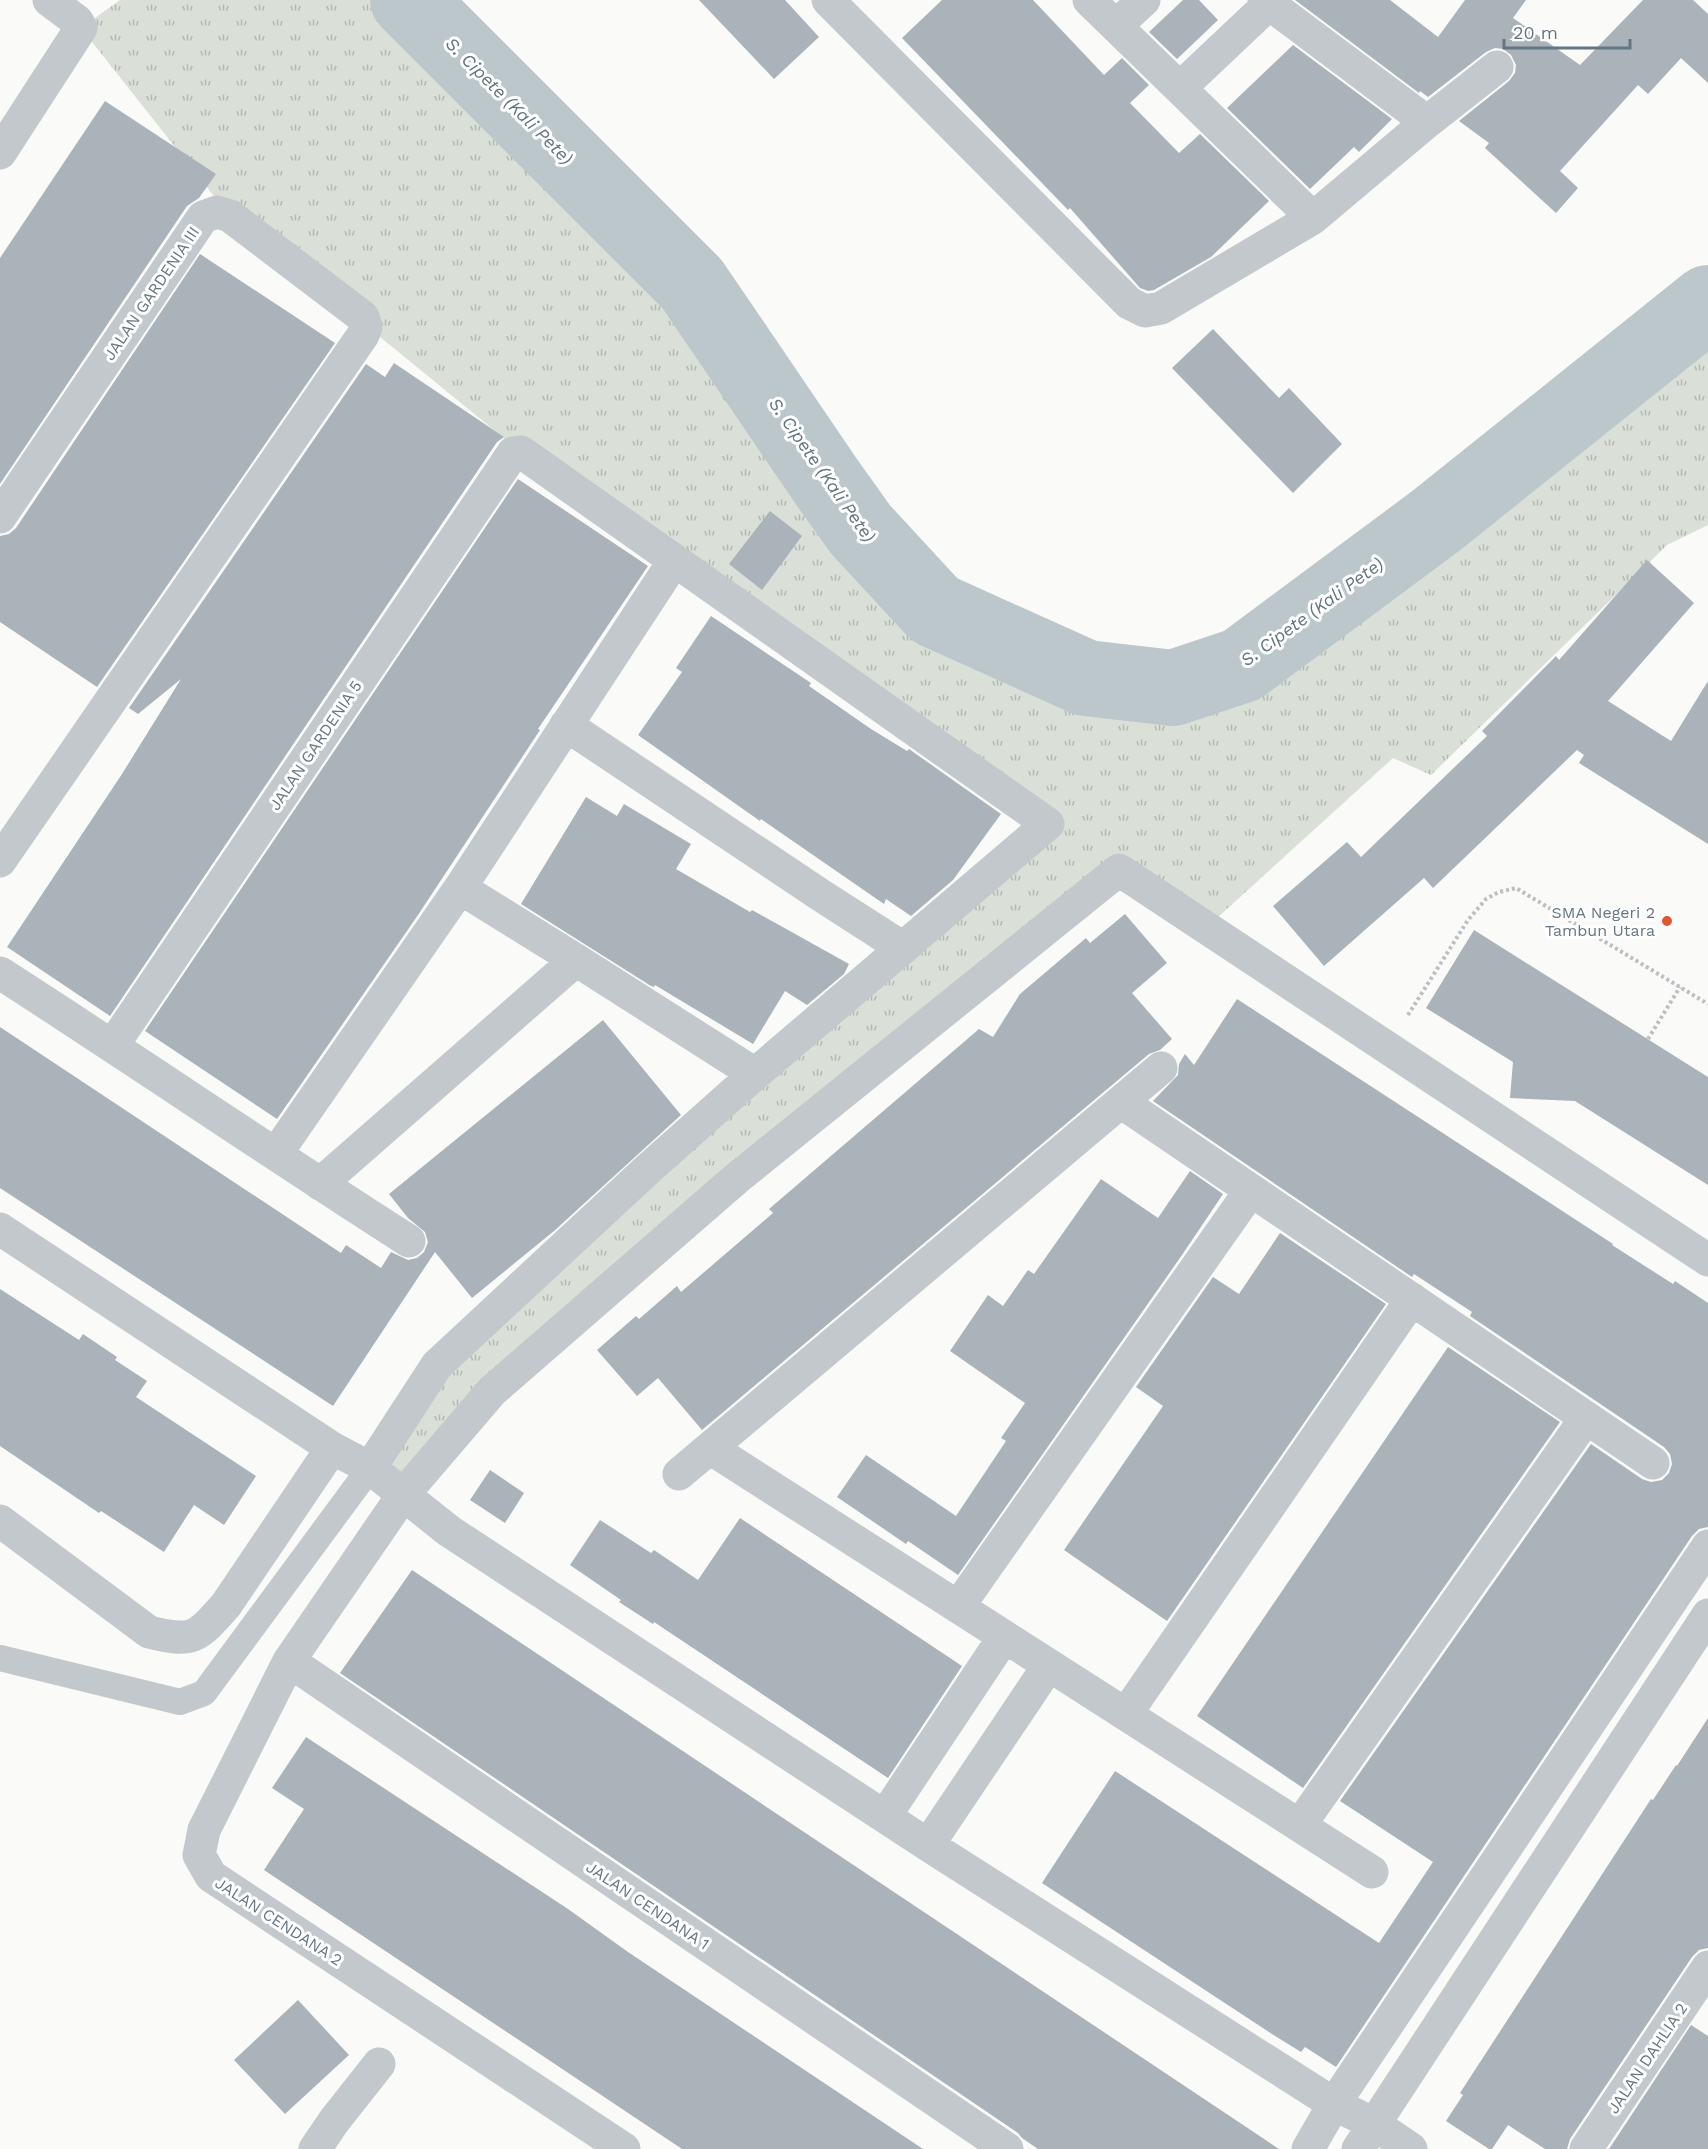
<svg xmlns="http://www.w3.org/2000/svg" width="1708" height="2149" viewBox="0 0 1708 2149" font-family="'Work Sans',sans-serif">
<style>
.grass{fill:url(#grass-tufts)}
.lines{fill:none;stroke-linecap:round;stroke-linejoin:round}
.river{stroke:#bbc7cb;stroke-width:76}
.building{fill:#aab3b9}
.path{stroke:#bbbfc2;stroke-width:4;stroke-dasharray:3 3;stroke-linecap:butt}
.service{stroke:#c3c8cc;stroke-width:26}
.minor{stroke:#c3c8cc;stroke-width:33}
.poi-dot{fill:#e4572e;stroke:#fff;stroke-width:2}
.labels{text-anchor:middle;stroke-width:6;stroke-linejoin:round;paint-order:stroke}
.street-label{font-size:16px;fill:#657683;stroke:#fff}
.poi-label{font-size:16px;fill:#657683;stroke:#fff;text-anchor:end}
.water-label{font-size:18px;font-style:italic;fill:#60757c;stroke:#fff}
</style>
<defs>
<pattern id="grass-tufts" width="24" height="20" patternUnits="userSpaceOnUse" patternTransform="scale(1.5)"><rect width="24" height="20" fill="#dadfd7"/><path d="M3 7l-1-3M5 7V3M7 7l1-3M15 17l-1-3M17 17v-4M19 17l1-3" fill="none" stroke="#b4b9b4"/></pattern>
</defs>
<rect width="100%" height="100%" fill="#fafaf8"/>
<path class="grass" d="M 120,0 L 402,0 L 692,284 L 838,497 L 935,610 L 1086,678 L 1173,688 L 1242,665 L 1708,298 L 1708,525 L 1667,545 L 1431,775 L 1393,758 L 1206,928 L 1119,871 L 737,1178 L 403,1495 L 370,1468 L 437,1365 L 1048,824 L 521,452 L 347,310 L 221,205 L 81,28 Z"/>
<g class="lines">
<path class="river" d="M 408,0 L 692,284 L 826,481 L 861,530 L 935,610 L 1086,678 L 1173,688 L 1242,665 L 1437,520 L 1708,303"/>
</g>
<path class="building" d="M 699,0 L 785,0 L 819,37 L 774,79 Z
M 942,0 L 1033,0 L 1104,75 L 1122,58 L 1149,85 L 1130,103 L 1179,153 L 1200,134 L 1269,201 L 1211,257 L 1154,290 L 1148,291 L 1140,288 L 1070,208 L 1068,210 L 902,38 Z
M 1183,0 L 1199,0 L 1218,20 L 1177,59 L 1149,32 Z
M 1295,0 L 1390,0 L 1438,37 L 1465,0 L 1526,0 L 1513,18 L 1580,65 L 1643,0 L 1693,0 L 1708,14 L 1708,83 L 1681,58 L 1648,94 L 1638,85 L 1560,171 L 1578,188 L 1556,213 L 1485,148 L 1489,143 L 1459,121 L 1509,81 L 1515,73 L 1516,65 L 1511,55 L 1503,49 L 1495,48 L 1486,52 L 1428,97 L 1420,91 L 1419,93 Z
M 1293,45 L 1392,119 L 1359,152 L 1354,147 L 1310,189 L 1227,108 Z
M 105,101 L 216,174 L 199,198 L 187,206 L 0,484 L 0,258 Z
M 200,254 L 335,343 L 97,687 L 0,622 L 0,536 L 9,534 L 16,528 Z
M 1213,329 L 1279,398 L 1289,388 L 1342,444 L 1293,493 L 1172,368 Z
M 394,363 L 504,437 L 497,442 L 110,1016 L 7,947 L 122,774 L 181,679 L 138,714 L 129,708 L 366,364 L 385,377 Z
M 518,479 L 648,566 L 538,729 L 540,730 L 418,915 L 277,1119 L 145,1031 Z
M 770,511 L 802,536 L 762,590 L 729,564 Z
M 1647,560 L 1694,603 L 1608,701 L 1671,741 L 1708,681 L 1708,844 L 1579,763 L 1584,755 L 1577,750 L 1433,888 L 1424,878 L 1324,966 L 1273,906 L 1347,842 L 1361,857 L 1487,736 L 1482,731 L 1556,656 L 1559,660 Z
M 711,616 L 811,683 L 809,686 L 871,729 L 907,751 L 909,749 L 1001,814 L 953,880 L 911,916 L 886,899 L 884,904 L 761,819 L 760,821 L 638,735 L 682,672 L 676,668 Z
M 586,797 L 617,816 L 624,804 L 691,844 L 676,869 L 750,912 L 752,910 L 849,964 L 844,974 L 807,1005 L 785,991 L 753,1044 L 655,985 L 654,987 L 651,986 L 521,904 Z
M 1125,914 L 1167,963 L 1132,993 L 1172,1039 L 1160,1050 L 1149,1054 L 702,1430 L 658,1378 L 637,1396 L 597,1350 L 636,1316 L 639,1319 L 677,1286 L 681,1292 L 773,1213 L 769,1209 L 979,1029 L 993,1037 L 1020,994 L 1086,938 L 1090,943 Z
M 1474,930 L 1708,1077 L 1708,1185 L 1575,1101 L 1510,1098 L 1513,1062 L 1426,1008 Z
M 1237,999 L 1613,1244 L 1612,1245 L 1673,1284 L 1675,1281 L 1708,1303 L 1708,1527 L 1699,1529 L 1692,1536 L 1336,2067 L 1305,2047 L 1301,2052 L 1272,2034 L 1042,1883 L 1115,1771 L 1379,1943 L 1433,1862 L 1340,1801 L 1591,1444 L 1642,1479 L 1651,1482 L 1662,1480 L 1669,1473 L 1672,1464 L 1670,1454 L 1664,1447 L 1470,1316 L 1472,1312 L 1414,1274 L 1412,1277 L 1153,1101 L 1178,1075 L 1179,1064 L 1185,1054 L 1194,1065 Z
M 603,1020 L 681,1115 L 554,1231 L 472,1298 L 435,1252 L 333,1406 L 0,1188 L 0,1027 L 341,1253 L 346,1245 L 381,1268 L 391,1252 L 408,1260 L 417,1258 L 424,1252 L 428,1242 L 425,1232 L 408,1218 L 389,1194 Z
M 1190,1171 L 1223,1194 L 1182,1255 L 958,1575 L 908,1541 L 906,1544 L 837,1497 L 866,1455 L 956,1516 L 1006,1441 L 1001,1438 L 1025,1403 L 950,1351 L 988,1295 L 1003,1306 L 1028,1270 L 1034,1274 L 1101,1179 L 1158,1218 Z
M 1280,1233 L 1386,1304 L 1167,1621 L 1064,1550 L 1163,1406 L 1136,1387 L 1213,1277 L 1239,1294 Z
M 0,1289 L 79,1340 L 83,1334 L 117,1357 L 115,1360 L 147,1381 L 136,1397 L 256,1476 L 224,1525 L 194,1505 L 164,1552 L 101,1511 L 99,1513 L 0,1446 Z
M 1448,1347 L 1560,1422 L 1303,1788 L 1197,1716 Z
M 490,1470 L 524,1493 L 505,1523 L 470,1500 Z
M 740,1518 L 962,1666 L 888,1778 L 654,1622 L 653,1624 L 619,1602 L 621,1600 L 570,1565 L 600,1520 L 651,1553 L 654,1550 L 698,1580 Z
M 412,1570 L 500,1629 L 1279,2149 L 1038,2149 L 1022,2138 L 1018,2133 L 340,1673 Z
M 1708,1718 L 1708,1948 L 1699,1950 L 1692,1957 L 1570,2139 L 1567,2149 L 1545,2149 L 1508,2125 L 1492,2149 L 1489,2149 L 1446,2121 L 1463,2095 L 1460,2093 L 1651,1799 L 1653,1800 L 1676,1765 L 1677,1766 Z
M 306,1737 L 568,1909 L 628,1952 L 923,2149 L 682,2149 L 264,1870 L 304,1809 L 272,1788 Z
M 298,2000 L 349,2055 L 285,2114 L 234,2060 Z
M 1691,2025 L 1708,2036 L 1708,2149 L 1609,2149 Z"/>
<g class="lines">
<path class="path" d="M 1408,1015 L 1468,920 L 1486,899 L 1499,892 L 1516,888 L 1708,1004
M 1648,1039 L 1680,987"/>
<path class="service" d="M 0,1658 L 180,1702 L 204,1693 L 370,1468"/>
<path class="minor" d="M 828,0 L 1129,303 L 1145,311 L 1161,308 L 1313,218 L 1427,122 L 1497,67
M 1089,0 L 1313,218
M 1264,0 L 1427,122
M 1116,26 L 1144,0
M 1180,88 L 1269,4
M 0,153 L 81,28 L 77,21 L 49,0
M 0,517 L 203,217 L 217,212 L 230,216 L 363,317 L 366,327 L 363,335 L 0,861
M 566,725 L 822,896 L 903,948
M 460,888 L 576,960 L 755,1074
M 0,973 C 137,1061 271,1153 409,1241
M 113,1045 L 513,453 L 521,452 L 1048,824 L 755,1074 L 647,1170 L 437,1365 L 370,1468
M 1121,1102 L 1653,1463
M 276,1154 L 460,888 L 674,561
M 320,1184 L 576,960
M 0,1229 L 332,1448 L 370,1468 L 449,1531 L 928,1845 L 1334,2104 L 1374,2124 L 1411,2149
M 710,1448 L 1372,1872
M 679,1474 L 1161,1068
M 0,1521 L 149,1632 C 193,1643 197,1638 226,1605 L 332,1448
M 958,1607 L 1251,1190
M 289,1661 L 1007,2149
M 1126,1714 L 1412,1299
M 885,1816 L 1004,1637
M 1300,1825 L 1586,1418
M 928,1845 L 1049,1665
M 315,2149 L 334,2121 L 379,2064
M 624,2149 L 211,1876 L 199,1855 L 204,1830 L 289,1661 L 403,1495 L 492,1391 L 737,1178 L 1119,870 L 1708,1260
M 1308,2149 L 1334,2104 L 1708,1546
M 1358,2149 L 1708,1615
M 1586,2149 L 1708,1967"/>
</g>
<circle class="poi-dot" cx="1667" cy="921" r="6"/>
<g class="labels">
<g class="street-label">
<text transform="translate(151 293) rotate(-56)" y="6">JALAN GARDENIA III</text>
<text transform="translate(315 745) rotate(-56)" y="6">JALAN GARDENIA 5</text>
<text transform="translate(648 1905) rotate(34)" y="6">JALAN CENDANA 1</text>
<text transform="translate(279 1921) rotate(33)" y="6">JALAN CENDANA 2</text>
<text transform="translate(1647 2058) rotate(-56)" y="6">JALAN DAHLIA 2</text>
</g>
<g class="poi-label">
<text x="1655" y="918">SMA Negeri 2<tspan x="1655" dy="18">Tambun Utara</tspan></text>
</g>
<g class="water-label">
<text transform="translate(509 101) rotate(45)" y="6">S. Cipete (Kali Pete)</text>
<text transform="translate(822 470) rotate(55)" y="6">S. Cipete (Kali Pete)</text>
<text transform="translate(1312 612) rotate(-36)" y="6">S. Cipete (Kali Pete)</text>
</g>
</g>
<path d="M1504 39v9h126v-9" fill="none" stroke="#657683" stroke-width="3"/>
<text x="1513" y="39" font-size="18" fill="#657683" stroke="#ffffff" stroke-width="4.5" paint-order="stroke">20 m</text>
</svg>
